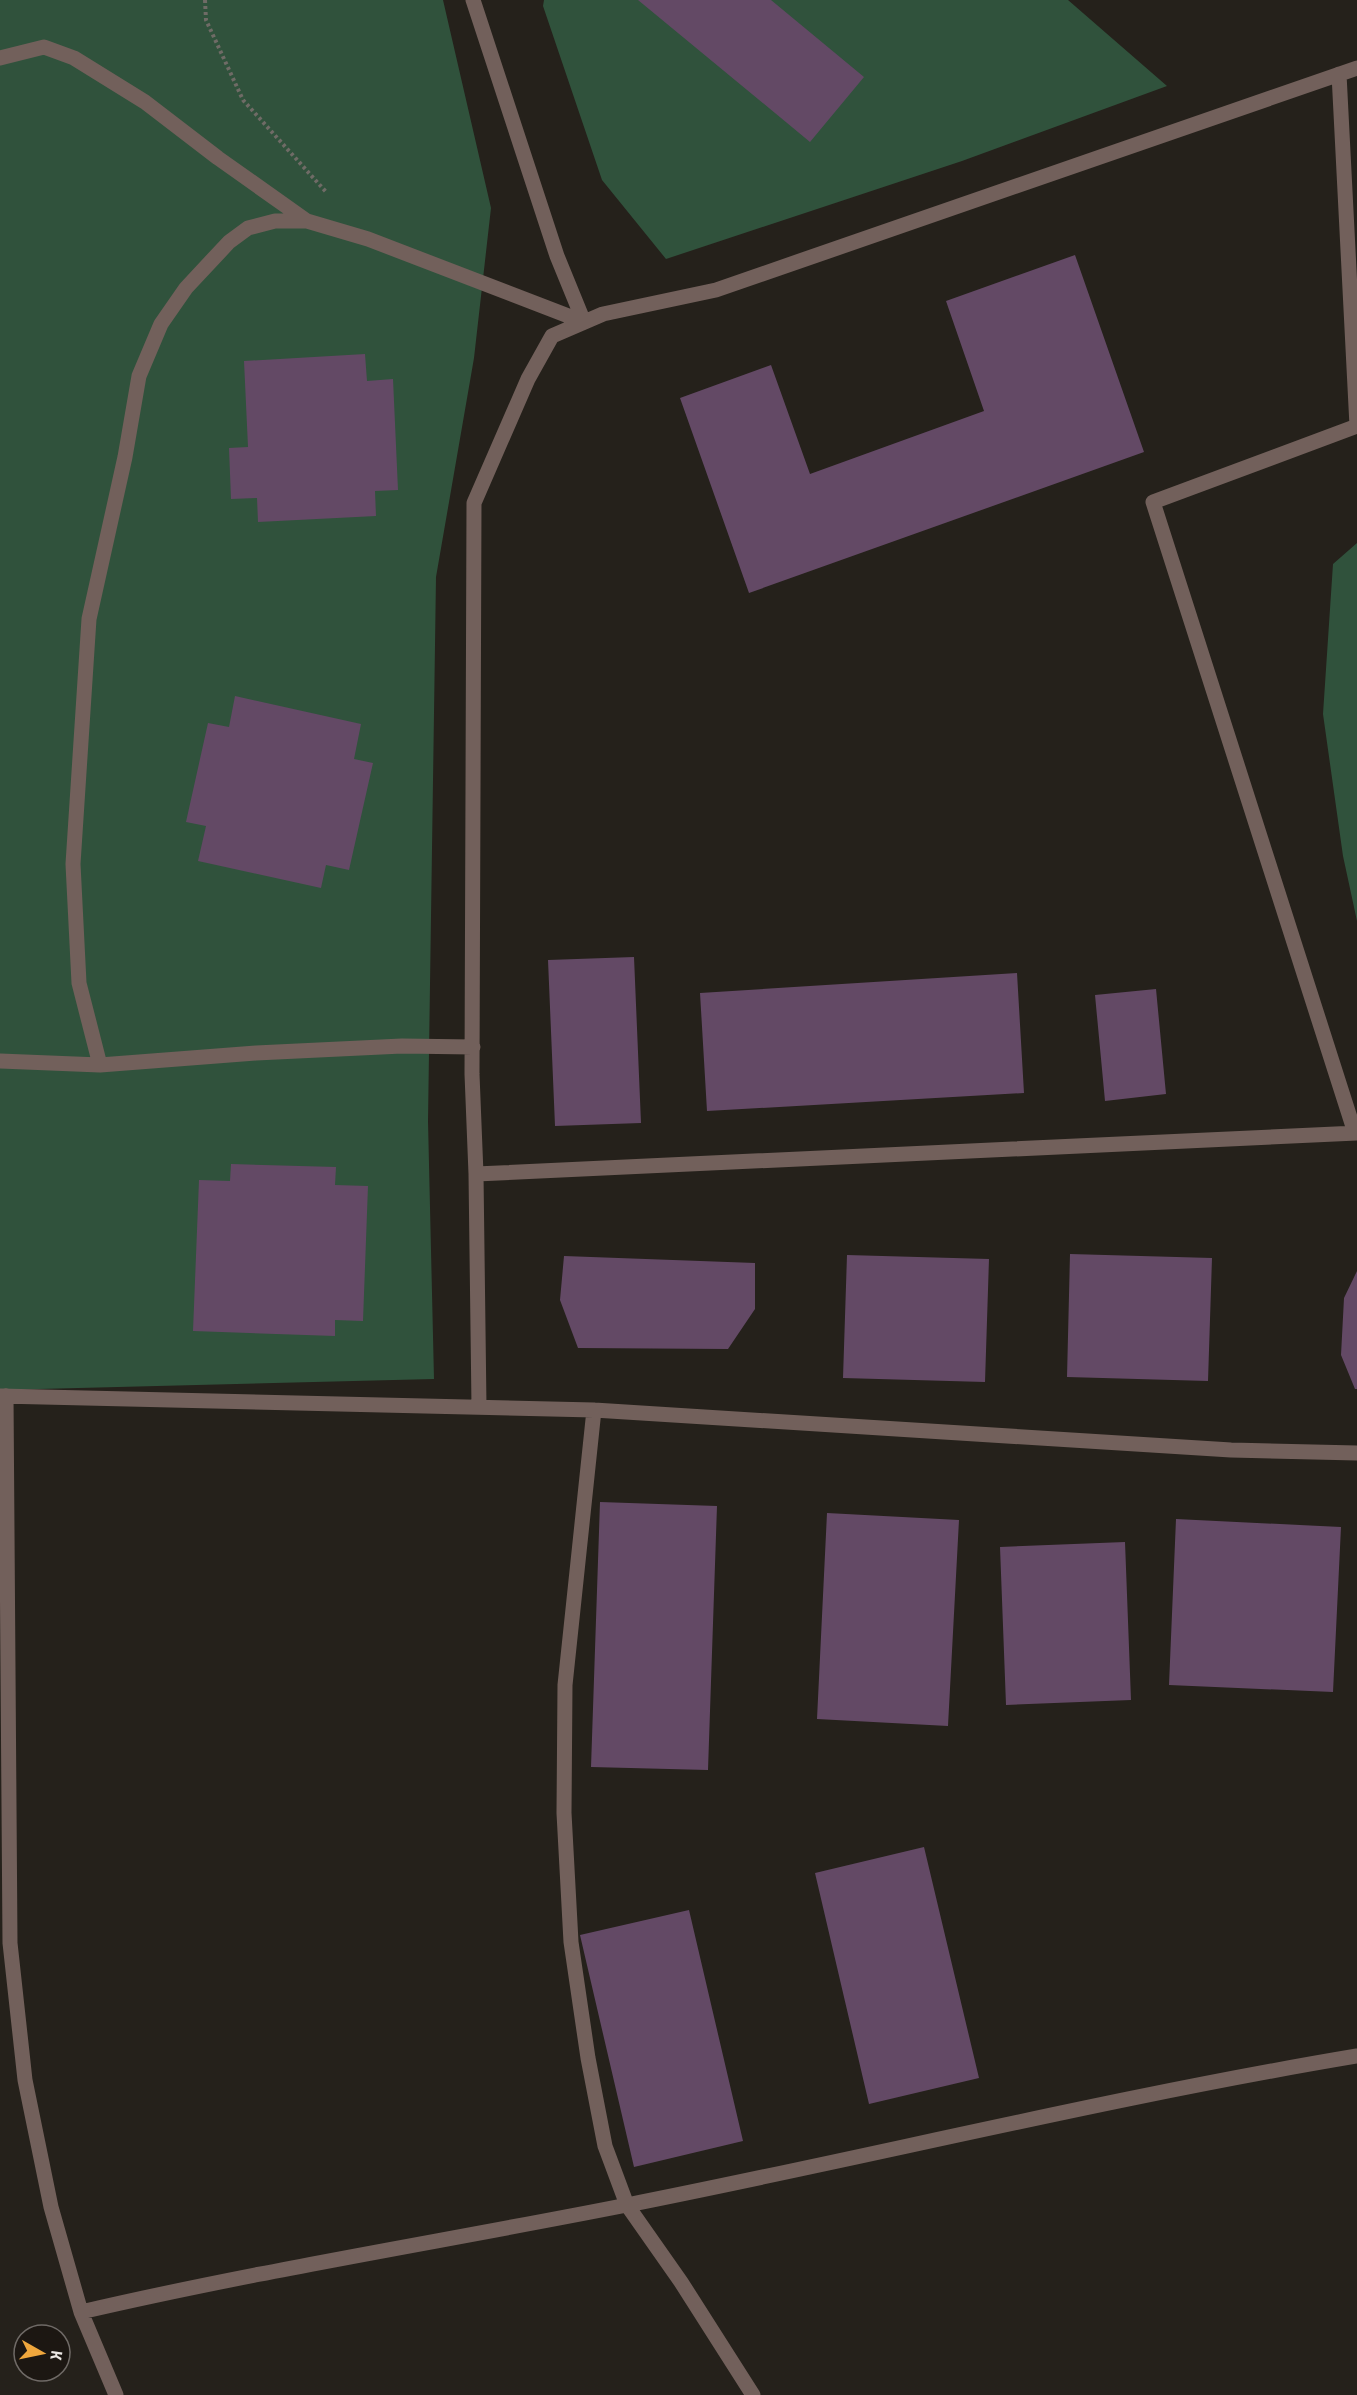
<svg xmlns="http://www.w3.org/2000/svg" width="1357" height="2395" viewBox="0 0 1357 2395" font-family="'Titillium Web',sans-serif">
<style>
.green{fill:#30523c}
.building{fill:#634965}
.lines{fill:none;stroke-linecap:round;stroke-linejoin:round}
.path{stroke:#6f6b66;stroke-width:4;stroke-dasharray:3 3;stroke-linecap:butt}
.minor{stroke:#72605b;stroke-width:15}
</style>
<rect width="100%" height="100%" fill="#25211b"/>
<path class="green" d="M 0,0 L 443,0 L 491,208 L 474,358 L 436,577 L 428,1121 L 434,1379 L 0,1390 Z
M 544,0 L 1068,0 L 1167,86 L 962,161 L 666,259 L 602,180 L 543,6 Z
M 1357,543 L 1357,921 L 1343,856 L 1323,714 L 1333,564 Z"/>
<path class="building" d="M 638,0 L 771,0 L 864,77 L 810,142 Z
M 1075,255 L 1144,452 L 749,593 L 680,398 L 771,365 L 810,474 L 984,411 L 946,301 Z
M 365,354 L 367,381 L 393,379 L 398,490 L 375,491 L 376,516 L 258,522 L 257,498 L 231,499 L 229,448 L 248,447 L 244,361 Z
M 235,696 L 361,724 L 354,759 L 373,763 L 349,870 L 326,865 L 321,888 L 198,861 L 206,826 L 186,822 L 208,723 L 229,727 Z
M 634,957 L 641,1123 L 555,1126 L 548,960 Z
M 1017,973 L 1024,1093 L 707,1111 L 700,993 Z
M 1156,989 L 1166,1094 L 1105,1101 L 1095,995 Z
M 231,1164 L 336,1167 L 335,1185 L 368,1186 L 363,1321 L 335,1320 L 335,1336 L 193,1331 L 199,1180 L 230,1181 Z
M 1070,1254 L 1212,1258 L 1208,1381 L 1067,1377 Z
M 847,1255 L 989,1259 L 985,1382 L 843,1378 Z
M 564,1256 L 755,1263 L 755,1309 L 728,1349 L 578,1348 L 560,1300 Z
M 1357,1271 L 1357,1389 L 1355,1389 L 1341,1355 L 1344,1298 Z
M 600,1502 L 717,1506 L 708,1770 L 591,1767 Z
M 827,1513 L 959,1520 L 948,1726 L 817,1719 Z
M 1176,1519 L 1341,1527 L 1333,1692 L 1169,1685 Z
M 1125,1542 L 1131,1700 L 1006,1705 L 1000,1547 Z
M 924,1847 L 979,2078 L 869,2104 L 815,1873 Z
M 689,1910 L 743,2141 L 634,2167 L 580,1935 Z"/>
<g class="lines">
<path class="path" d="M 205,0 L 206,20 L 243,100 L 327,193"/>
<path class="minor" d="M 473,0 L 557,256 L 584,322
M 0,58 L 44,47 L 74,58 L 145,102 L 218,158 L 307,221
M 1339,74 L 1357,426 L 1153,502 L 1355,1133
M 0,1061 L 100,1065 L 256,1053 L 402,1046 L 473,1047
M 100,1065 L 79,983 L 73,864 L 89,619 L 125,457 L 139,376 L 161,324 L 186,288 L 229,242 L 248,228 L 275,221 L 307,221 L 368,239 L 584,322
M 476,1174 L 1357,1133
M 0,1396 L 594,1410 L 1231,1450 L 1357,1453
M 6,1396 L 10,1943 L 25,2080 L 51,2207 L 81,2312 L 116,2395
M 479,1406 L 476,1174 L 472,1074 L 474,503 L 528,379 L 552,336 L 603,314 L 716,290 L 1357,68
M 594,1410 L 565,1685 L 564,1813 L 571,1942 L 588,2058 L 605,2146 L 627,2205 L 681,2282 L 753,2395
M 81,2312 C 262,2270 445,2241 627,2205 C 870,2157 1112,2097 1357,2056"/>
</g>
<g transform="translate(42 2353) rotate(99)"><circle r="28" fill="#1c1712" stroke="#6f6a66" stroke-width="1.5"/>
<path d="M0-4.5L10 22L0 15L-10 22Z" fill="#efa73d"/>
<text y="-9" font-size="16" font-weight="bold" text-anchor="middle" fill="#ebe7e4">K</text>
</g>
</svg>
